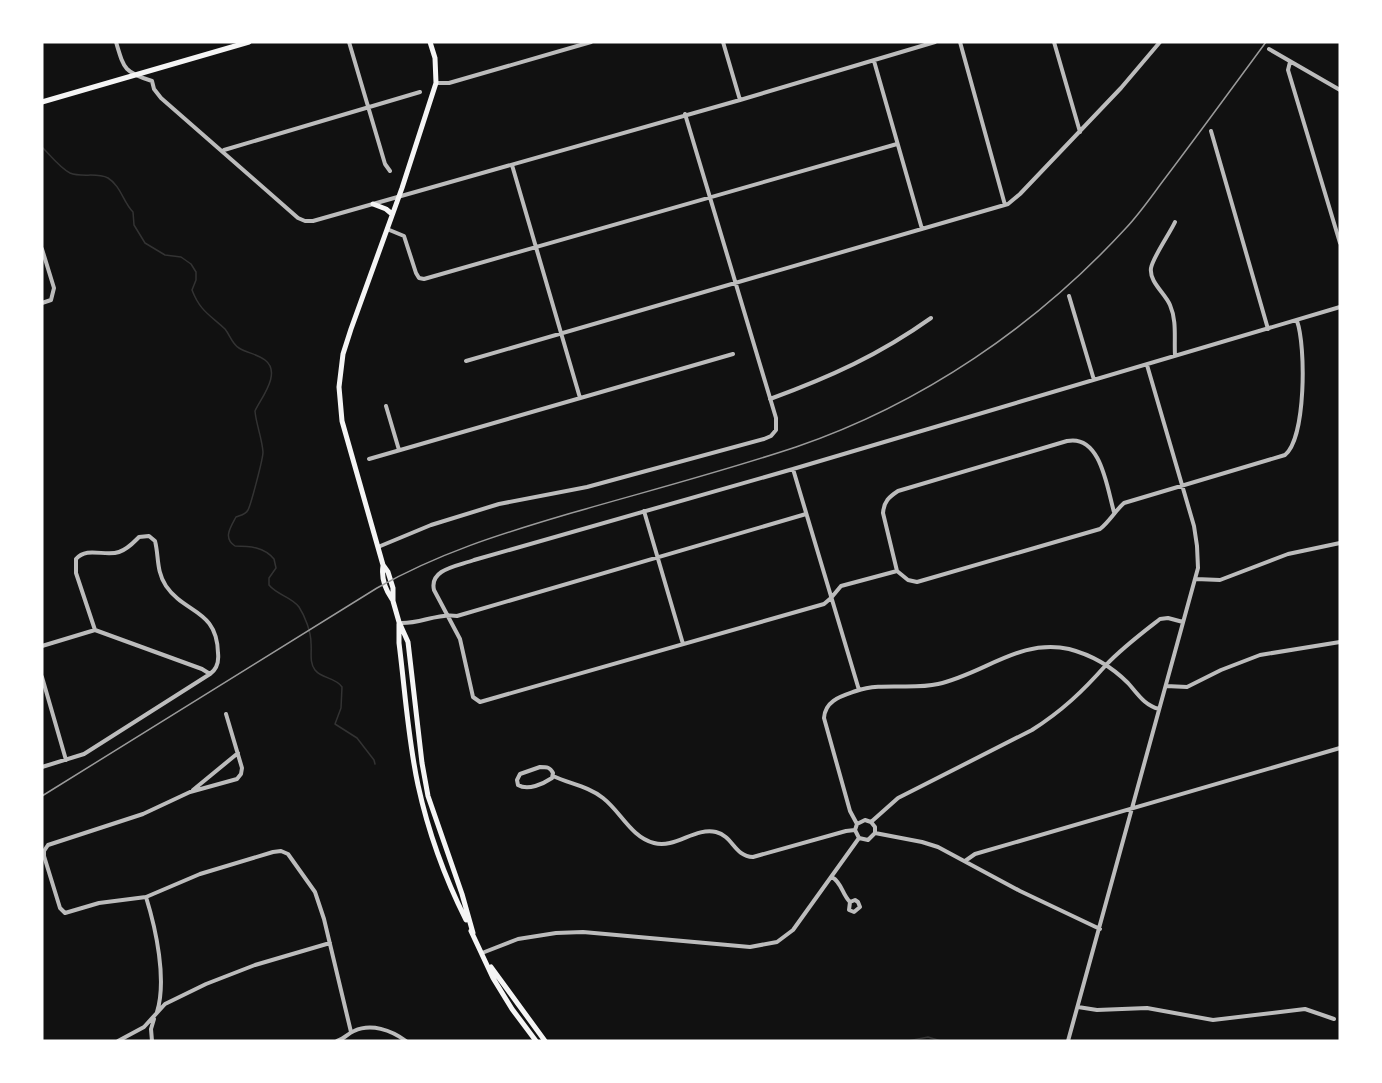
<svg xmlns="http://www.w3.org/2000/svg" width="1382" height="1083" viewBox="0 0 1382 1083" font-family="Montserrat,sans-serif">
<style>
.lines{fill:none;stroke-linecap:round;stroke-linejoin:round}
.stream{stroke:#333;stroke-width:1.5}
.minor{stroke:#bcbcbc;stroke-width:4}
.secondary{stroke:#f5f5f5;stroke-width:5}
.rail{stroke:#9a9a9a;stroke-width:1.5}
</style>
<rect width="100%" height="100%" fill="#111"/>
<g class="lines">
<path class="stream" d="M 42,147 C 50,155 60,168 70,173 C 82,178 96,172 108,178 C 121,186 123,202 133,212 L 134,225 L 145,243 L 165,255 L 181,257 L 191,264 L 196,272 L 196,280 L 192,290 C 200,311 210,315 225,329 C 230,335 232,344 239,348 C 247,353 257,354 265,360 C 282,373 261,398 255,411 C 256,424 262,438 263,452 C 263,459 251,504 248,510 C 245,515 241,515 236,517 C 230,528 223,538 235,546 C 250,546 264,547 274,559 L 276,568 L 269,578 L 269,585 C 277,595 292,597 299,607 C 305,616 311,632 311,643 C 312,652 309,662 315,670 C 322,679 335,677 342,687 L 341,708 L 335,724 L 357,738 L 374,760 L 375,764
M 908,1041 L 928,1037 L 941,1041"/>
<path class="minor" d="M 116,42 C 124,69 124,72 152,81 L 154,89 L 161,98 L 298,218 L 305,221 L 313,221 L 740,100 L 935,42
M 349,42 L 385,164 L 390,171
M 723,42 L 740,100
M 960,42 L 1005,205
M 1054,42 L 1080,132
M 1269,49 L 1340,90
M 874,61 L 922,229
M 1290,62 L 1288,70 L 1340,243
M 436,83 L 449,83 L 591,42
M 1211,131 L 1268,329
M 224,150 L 420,92
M 512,165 L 580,398
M 387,229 L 404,236 L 416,273 L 419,278 L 424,279 L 897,144
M 42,249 L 54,288 L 51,300 L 42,303
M 1069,296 L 1094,380
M 1175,356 C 1174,338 1177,321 1170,305 C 1165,293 1149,282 1151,268 C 1153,257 1170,233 1175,222
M 466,361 L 1008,204 L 1020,194 L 1121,88 L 1160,42
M 770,399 C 830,377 879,355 931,318
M 386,406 L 399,450
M 369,459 L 733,354
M 793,469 L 859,690
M 644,511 L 683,644
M 378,547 L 431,525 L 499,504 L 587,487 L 764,439 L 771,436 L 776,430 L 776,418 L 685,114
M 897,571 L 841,586 L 831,598 L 824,604 L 480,702 L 473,697 L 460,639 L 434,590 C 429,569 458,566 474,560 L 793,469 L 1340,307
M 897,571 L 908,580 L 917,582 L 1100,529 C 1109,522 1115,511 1124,503 L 1285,455 C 1306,438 1306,346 1297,321
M 897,571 L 883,513 C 884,501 889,497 898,491 L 1067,441 C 1101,434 1107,488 1114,512
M 1196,579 L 1220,580 L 1288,554 L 1340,543
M 400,623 C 420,624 437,613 457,616 L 806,514
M 42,646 L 95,630 L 202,669 L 210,674
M 42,677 L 66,760
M 1166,686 L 1187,687 L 1221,670 L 1260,655 L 1340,642
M 226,714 L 242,768 L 241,774 L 237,779 L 190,792 L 143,814 L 48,845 L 44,851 L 44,856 L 60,908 L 65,913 L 99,903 L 146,897 L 200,874 L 273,852 L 281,851 L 288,854 L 315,892 L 324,919 L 351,1032
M 42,767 L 84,754 L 210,674 C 217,669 219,662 218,653 C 217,609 185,614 166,586 C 156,571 159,556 155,541 L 149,536 L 139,537 C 133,543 128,549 119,552 C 105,557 87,546 76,559 L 76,573 L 95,630
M 540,767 C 547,767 550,767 553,773 L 552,778 C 543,784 528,791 518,785 L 517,780 L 520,774 Z
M 553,776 C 570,784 588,786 603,798 C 621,812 631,837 654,843 C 675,849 695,827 716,832 C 733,836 734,856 753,857 L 846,831 L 855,830
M 193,790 L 238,753
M 871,822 L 898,798 L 1032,730 C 1062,711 1083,691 1106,665 C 1122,648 1142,633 1160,619 L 1168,618 L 1183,622
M 871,822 L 875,827 L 875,833
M 857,824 L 850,811 L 824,718 C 825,700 842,696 856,691 C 882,682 912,690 938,684 C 984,674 1020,638 1069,649 C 1092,655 1112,667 1128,683 C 1138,694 1144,705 1159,709
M 875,833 L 922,842 L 938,847 L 1020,891 L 1100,929
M 859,838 L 855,830 L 857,824 L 865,820 L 871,822
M 859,838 L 868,840 L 875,833
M 965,861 L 975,854 L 1340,748
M 832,877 C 842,883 842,894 850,902 L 849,910 L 854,912 L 860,907 L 858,902 L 855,900 L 850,902
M 146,897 C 156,929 167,980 157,1012
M 482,953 L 518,939 L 556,933 L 583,932 L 750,947 L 777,942 L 793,930 L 859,838
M 1078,1007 L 1097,1010 L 1147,1008 L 1213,1020 L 1305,1009 L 1334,1019
M 118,1041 L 144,1027 L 165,1004 L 206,984 L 255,965 L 330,943
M 152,1041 L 151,1029 L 154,1019
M 337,1041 C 344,1039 347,1034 354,1031 C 371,1023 391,1030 406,1041
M 1068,1041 L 1198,568 L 1197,546 L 1194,526 L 1147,365"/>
<path class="secondary" d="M 430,42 L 435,58 L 436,83 L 402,188 L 351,329 L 343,354 L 339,387 L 342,421 L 383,565 L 388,572 L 393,588 L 393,601 L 399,622 L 408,642 L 422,763 L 428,796 L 462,894 L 473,933
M 42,102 L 249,42
M 373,204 L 386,209 L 392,214
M 383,566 C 381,579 385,589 392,599
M 399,624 L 399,643 C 405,690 408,739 418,785 C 428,831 445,878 466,920
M 471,931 L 493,978 L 512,1009 L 536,1041
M 491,967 L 545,1041"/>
<path class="rail" d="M 42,796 L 377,588 C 439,553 500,534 568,514 C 644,492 721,472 796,447 C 922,404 1036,326 1126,228 C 1141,212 1153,194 1166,177 C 1200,132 1233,87 1266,42"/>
</g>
<rect width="1382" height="1083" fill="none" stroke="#ffffff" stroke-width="87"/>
</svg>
